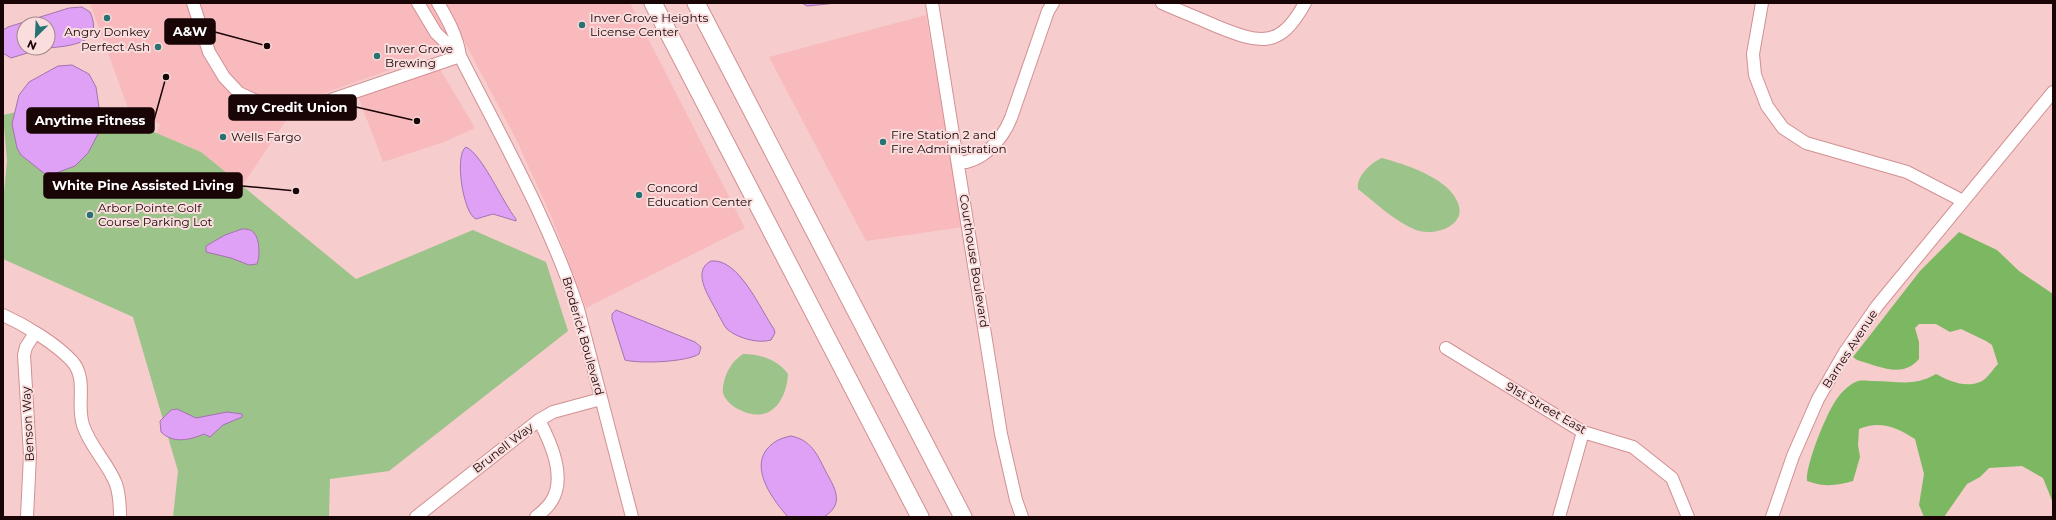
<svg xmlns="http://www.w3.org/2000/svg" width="2056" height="520" viewBox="0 0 2056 520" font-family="Montserrat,sans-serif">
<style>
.built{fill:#f8babc}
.green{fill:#9bc38a}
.forest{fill:#7cb861}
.water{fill:#dfa1f6;stroke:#a472ae}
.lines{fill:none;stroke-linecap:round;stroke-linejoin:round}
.minor-casing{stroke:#d29093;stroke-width:14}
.highway-casing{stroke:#d29093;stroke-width:19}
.minor{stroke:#fff;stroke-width:12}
.highway{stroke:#fff;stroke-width:17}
.poi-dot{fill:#287274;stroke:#fadddd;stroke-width:1.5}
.labels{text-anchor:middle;stroke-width:4;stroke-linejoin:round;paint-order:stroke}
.poi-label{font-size:12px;fill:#190406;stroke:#fadddd;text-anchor:start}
.street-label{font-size:12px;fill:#190406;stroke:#fadddd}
.leader{fill:none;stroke:#190406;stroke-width:1.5}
.callout-dot{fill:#190406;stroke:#fadddd;stroke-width:1.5}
.callout{fill:#190406;stroke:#190406;stroke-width:1.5}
.callout-label{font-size:13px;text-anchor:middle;font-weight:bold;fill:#fff}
</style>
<rect width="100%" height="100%" fill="#f6cccd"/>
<path class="built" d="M 90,3 L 630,3 L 745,228 L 586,308 L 551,216 L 517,141 L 464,41 L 429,49 L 409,63 L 297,103 L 287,102 L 289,116 L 242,186 L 201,152 L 157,133 L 160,124 L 129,111 Z
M 926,15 L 963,227 L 866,241 L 769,57 Z
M 440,69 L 475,128 L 444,142 L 383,162 L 358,96 Z"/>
<path class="green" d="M 77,99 L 201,152 L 356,279 L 473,230 L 546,262 L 568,331 L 389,471 L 330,479 L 329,517 L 173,517 L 178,471 L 133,317 L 3,259 L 3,203 L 7,161 L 3,115 Z
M 1382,158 C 1404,164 1445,177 1456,199 C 1471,225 1435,237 1416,230 C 1394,221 1376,203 1358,189 C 1356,176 1372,162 1382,158 Z
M 743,354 C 760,354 778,360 788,374 C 786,404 768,425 738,409 C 732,406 725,400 723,393 C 722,388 724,381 726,375 C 730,366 735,359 743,354 Z"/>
<path class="forest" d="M 1959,232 L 1997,250 L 2019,271 L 2053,294 L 2053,503 L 2043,478 L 2022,466 L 1989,468 L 1980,477 L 1967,484 L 1944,517 L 1924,517 L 1919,505 L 1924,474 L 1915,439 C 1897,427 1879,420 1859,429 L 1858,445 L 1860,457 L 1853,481 C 1836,486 1824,487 1807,481 C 1805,466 1828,408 1839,396 C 1843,390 1852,383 1858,381 C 1863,380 1869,381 1874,381 C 1898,381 1914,387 1936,374 C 1949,381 1967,389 1982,381 C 1988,378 1993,369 1998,364 L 1992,345 L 1986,341 L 1961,329 L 1950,332 L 1936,324 L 1919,324 L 1915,328 L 1919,342 L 1919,359 C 1902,379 1879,366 1857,360 L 1853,357 L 1920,271 Z"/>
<path class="water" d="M 802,3 L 837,3 L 807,6 Z
M 82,7 L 90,12 C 105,44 69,46 48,48 L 48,24 L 24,24 L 24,48 L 44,48 L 11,58 L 3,53 L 3,30 L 8,27 L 69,8 Z
M 72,65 L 89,74 L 96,87 L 101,121 L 100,130 L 88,153 L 75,166 L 56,173 L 45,174 L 21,155 L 17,148 L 12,124 L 19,95 L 29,82 L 58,66 Z
M 466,147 C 482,154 503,203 516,219 L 516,221 L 493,214 L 476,219 C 463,214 454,154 466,147 Z
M 242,229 C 246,229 251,229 254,233 C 260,239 260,257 257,264 L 249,265 L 231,258 L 206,252 L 206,246 L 225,235 Z
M 711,261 C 739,258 760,309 774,329 L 775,333 L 771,340 C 758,344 737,338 727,329 C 723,325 722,320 719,316 C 713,302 689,272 711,261 Z
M 616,310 L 695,342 L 701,347 L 699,354 C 687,362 640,364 625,360 L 612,319 L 612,314 Z
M 177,409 L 196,418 L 227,412 L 242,414 L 242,417 L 223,425 L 210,437 L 204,434 C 190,440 173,444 161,432 L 160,421 L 171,410 Z
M 791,436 C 811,440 817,454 825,470 C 834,487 846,503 824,517 L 788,517 C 774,501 750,470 767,449 C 774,441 781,438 791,436 Z"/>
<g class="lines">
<g class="minor-casing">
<path id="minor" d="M 193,3 L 209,52 L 224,77 L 239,93 L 267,106 L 297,108 L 331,100 L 460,56
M 418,3 L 436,33 L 460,56
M 438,3 C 448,20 457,36 460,56 C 502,139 549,221 578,309 L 632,517
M 932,3 L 1001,434 L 1016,500 L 1022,517
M 1162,3 C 1180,11 1198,18 1216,26 C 1260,44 1280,49 1305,3
M 1762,3 L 1753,54 L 1755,75 L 1767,106 L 1783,128 L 1806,143 L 1907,172 L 1963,201
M 958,163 C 983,162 1002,140 1011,118 L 1048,11 L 1053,3
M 3,315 C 25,325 55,343 72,361 C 88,379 76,404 83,425 C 90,447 108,463 116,484 C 119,493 120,507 120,517
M 1446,348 L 1583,432 L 1633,447 L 1672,478 L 1688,517
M 27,517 L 30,455 L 24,355 L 26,347 L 35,333
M 416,517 L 539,420 L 553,412 L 601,399
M 536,517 C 541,513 547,508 551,502 C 567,478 551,443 539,420
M 1559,517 L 1583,432
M 1772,517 L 1793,456 L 1818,399 L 1845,352 L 1877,306 L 2053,92"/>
</g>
<g class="highway-casing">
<path id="highway" d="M 653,3 L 920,517
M 696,3 L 963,517"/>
</g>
<use href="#minor" class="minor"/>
<use href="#highway" class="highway"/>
</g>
<g class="poi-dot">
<circle cx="107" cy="18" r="4"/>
<circle cx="582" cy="25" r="4"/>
<circle cx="158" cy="47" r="4"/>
<circle cx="377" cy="56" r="4"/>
<circle cx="223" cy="137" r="4"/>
<circle cx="883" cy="142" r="4"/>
<circle cx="639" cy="195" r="4"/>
<circle cx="90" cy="215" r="4"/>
</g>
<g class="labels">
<g class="poi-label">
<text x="590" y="22">Inver Grove Heights<tspan x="590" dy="14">License Center</tspan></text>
<text x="107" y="36" text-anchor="middle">Angry Donkey</text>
<text x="150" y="51" text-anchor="end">Perfect Ash</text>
<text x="385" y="53">Inver Grove<tspan x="385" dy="14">Brewing</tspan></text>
<text x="891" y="139">Fire Station 2 and<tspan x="891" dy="14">Fire Administration</tspan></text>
<text x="231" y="141">Wells Fargo</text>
<text x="647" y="192">Concord<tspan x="647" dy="14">Education Center</tspan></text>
<text x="98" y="212">Arbor Pointe Golf<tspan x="98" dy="14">Course Parking Lot</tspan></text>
</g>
<g class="street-label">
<text transform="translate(974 261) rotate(81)" y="4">Courthouse Boulevard</text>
<text transform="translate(583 336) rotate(74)" y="4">Broderick Boulevard</text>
<text transform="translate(1850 349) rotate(-57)" y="4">Barnes Avenue</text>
<text transform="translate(1546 408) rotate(30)" y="4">91st Street East</text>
<text transform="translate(28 424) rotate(-93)" y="4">Benson Way</text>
<text transform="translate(503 448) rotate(-38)" y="4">Brunell Way</text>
</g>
</g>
<path class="leader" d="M267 46L215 32M417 121L356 107M166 77L154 120M296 191L242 186"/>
<g class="callout-dot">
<circle cx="267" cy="46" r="4"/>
<circle cx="417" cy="121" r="4"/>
<circle cx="166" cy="77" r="4"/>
<circle cx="296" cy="191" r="4"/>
</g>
<g class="callout">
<rect x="165" y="19" width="50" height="25" rx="4"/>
<rect x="229" y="95" width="127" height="25" rx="4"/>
<rect x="27" y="108" width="127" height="25" rx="4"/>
<rect x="44" y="173" width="198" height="25" rx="4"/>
</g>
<g class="callout-label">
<text x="190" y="36">A&amp;W</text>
<text x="292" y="112">my Credit Union</text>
<text x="90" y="125">Anytime Fitness</text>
<text x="143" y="190">White Pine Assisted Living</text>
</g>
<rect width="2056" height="520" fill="none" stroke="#190406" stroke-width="8"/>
<g transform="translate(36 36) rotate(204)"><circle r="19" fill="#fadddd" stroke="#a08687"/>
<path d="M0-3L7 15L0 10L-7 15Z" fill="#287274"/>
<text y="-6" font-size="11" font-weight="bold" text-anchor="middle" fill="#190406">N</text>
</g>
</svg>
